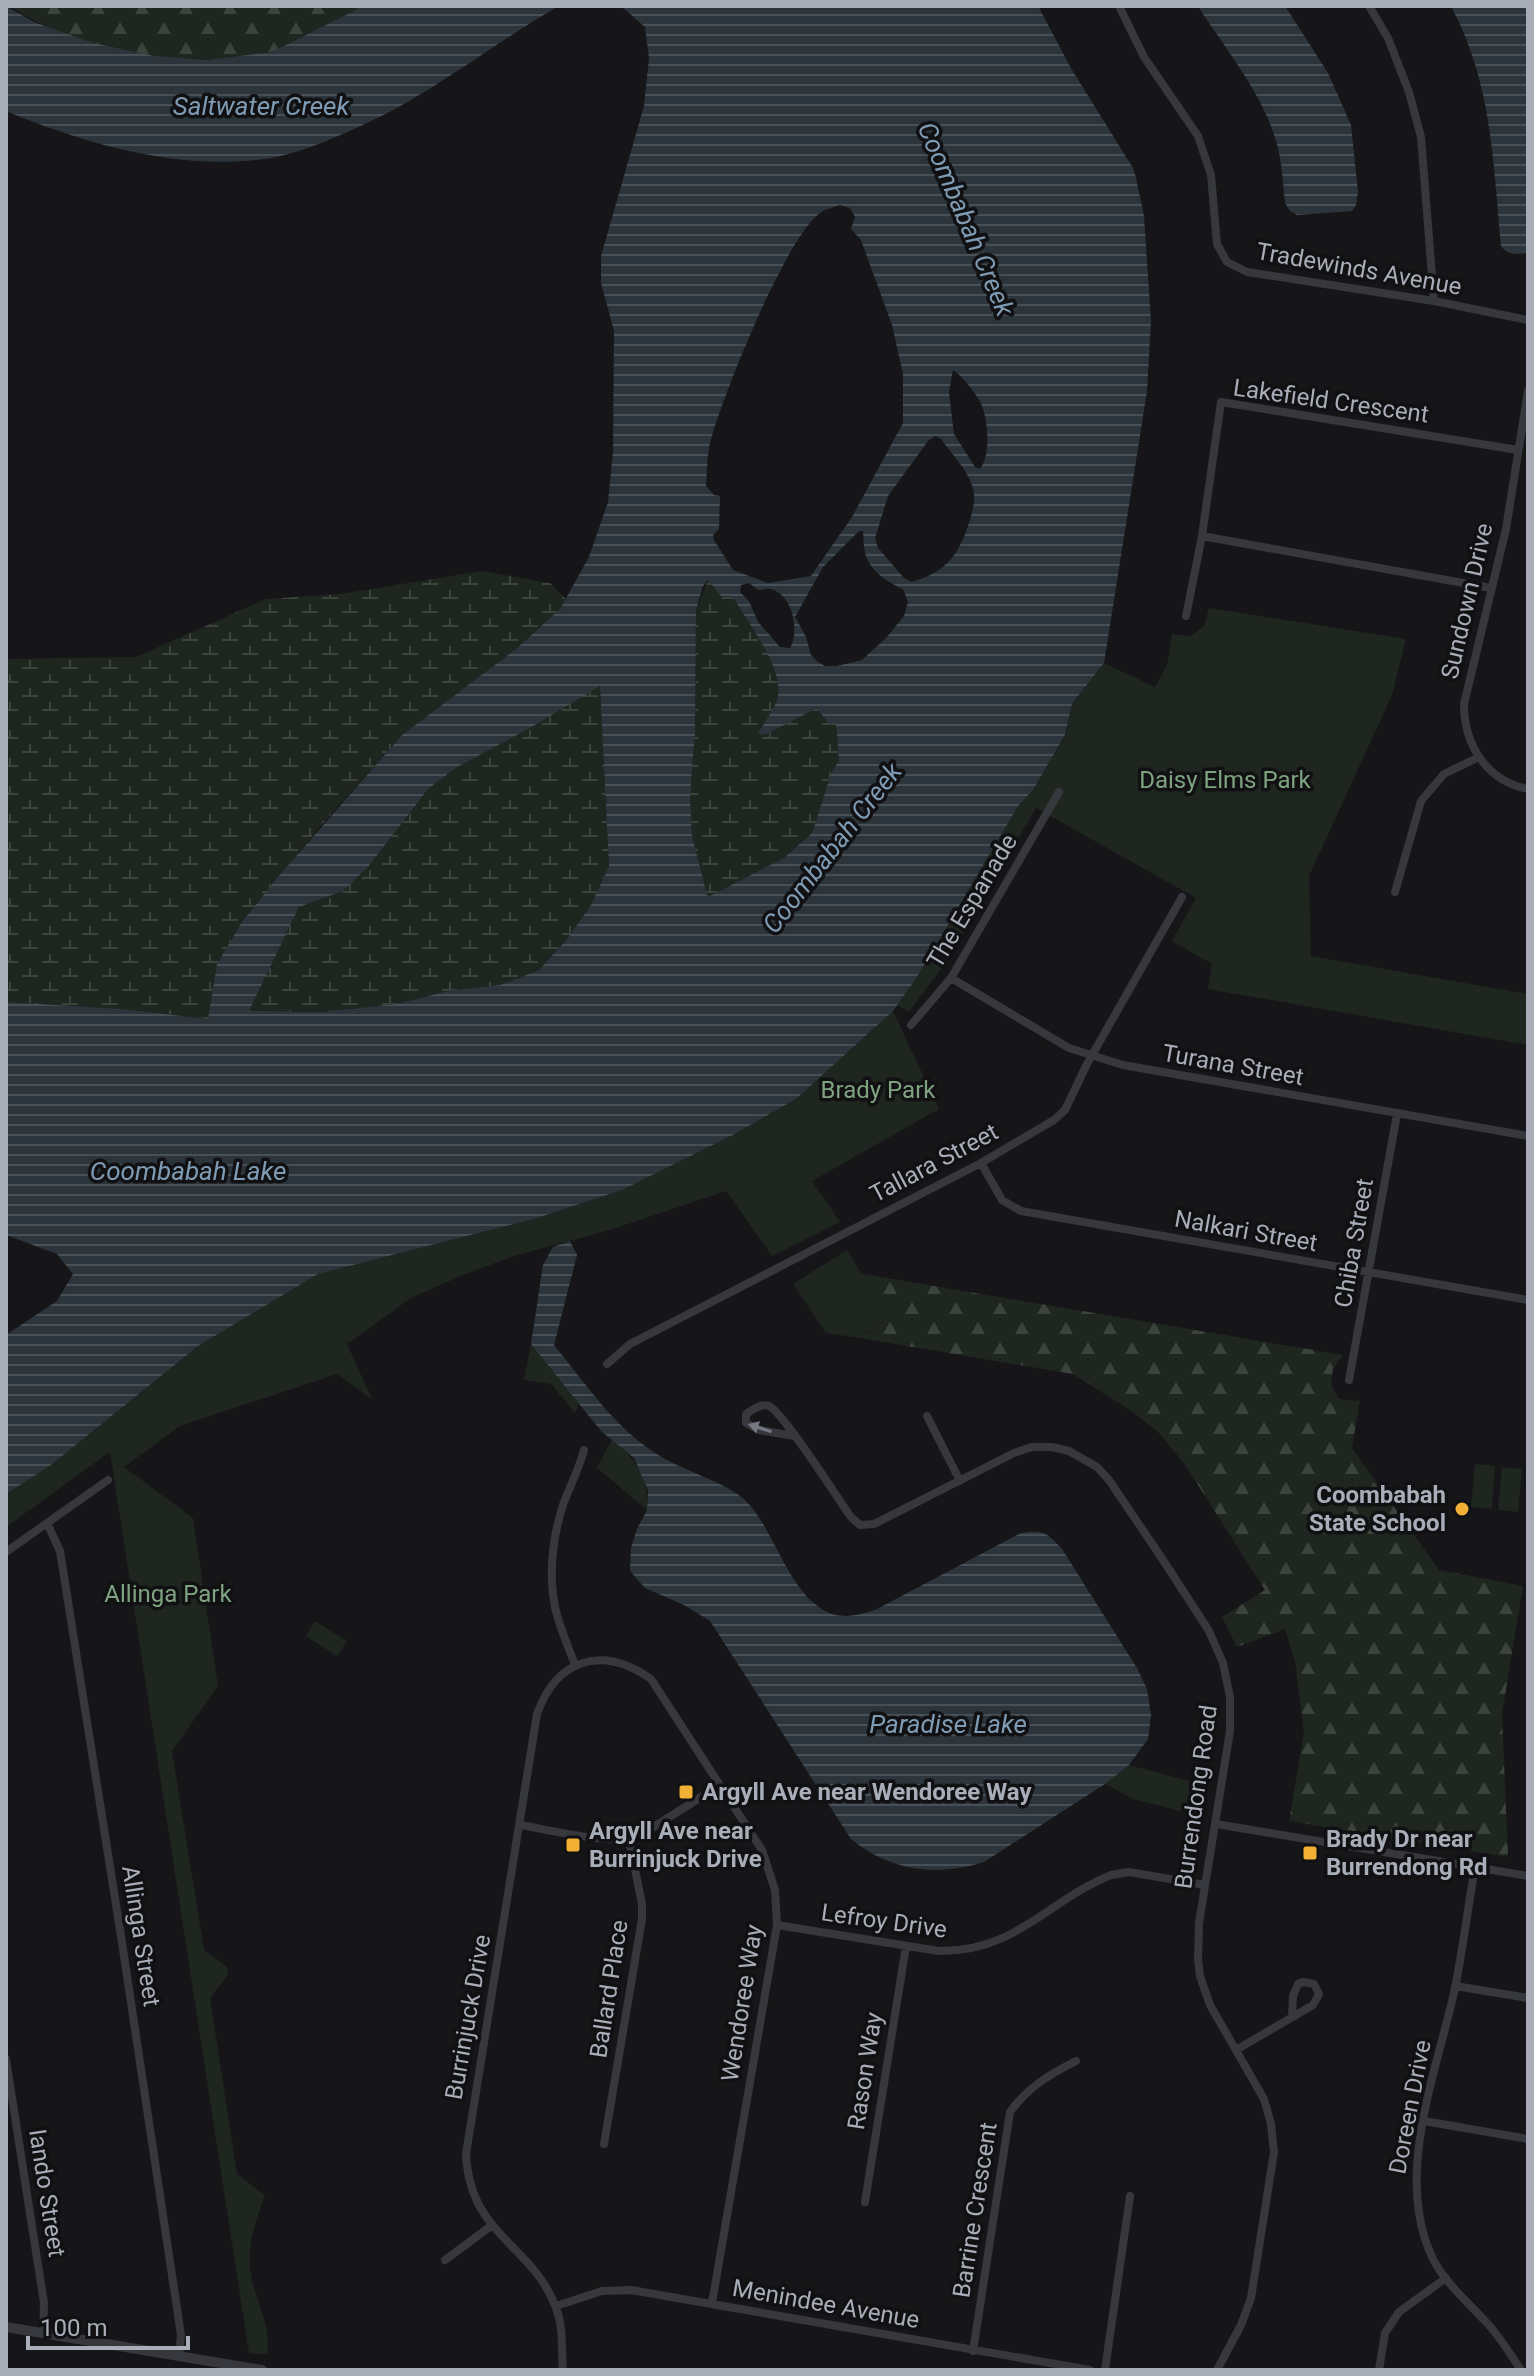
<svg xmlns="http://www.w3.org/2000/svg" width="1534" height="2376" viewBox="0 0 1534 2376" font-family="Roboto,sans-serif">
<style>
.green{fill:#1e261f}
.forest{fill:url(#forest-firs)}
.wetland{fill:url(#wetland-marsh)}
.water{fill:url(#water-rules);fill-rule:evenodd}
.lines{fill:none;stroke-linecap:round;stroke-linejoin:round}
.minor{stroke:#37383d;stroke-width:8}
.tertiary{stroke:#37383d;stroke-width:10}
.oneway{fill:#757881}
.poi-dot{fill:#f2b134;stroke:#111113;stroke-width:3}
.labels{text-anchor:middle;stroke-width:7;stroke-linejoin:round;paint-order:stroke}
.street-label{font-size:24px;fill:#a8adb8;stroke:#111113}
.park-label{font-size:24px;fill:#7fa381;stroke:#111113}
.poi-label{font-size:24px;font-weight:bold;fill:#a8adb8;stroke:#111113;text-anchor:start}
.water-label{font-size:26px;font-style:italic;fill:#7f9bb3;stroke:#111113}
</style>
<defs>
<pattern id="forest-firs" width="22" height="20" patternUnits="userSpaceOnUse" patternTransform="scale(2)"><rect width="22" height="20" fill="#1e261f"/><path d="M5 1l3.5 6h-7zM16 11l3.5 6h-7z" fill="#3c433d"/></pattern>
<pattern id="wetland-marsh" width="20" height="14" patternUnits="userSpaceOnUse" patternTransform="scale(2)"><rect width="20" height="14" fill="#1e261f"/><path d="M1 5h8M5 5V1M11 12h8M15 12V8" fill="none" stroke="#3c433d"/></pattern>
<pattern id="water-rules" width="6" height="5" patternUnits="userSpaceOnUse" patternTransform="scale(2)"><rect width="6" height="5" fill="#2c353c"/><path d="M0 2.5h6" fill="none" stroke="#485056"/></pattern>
</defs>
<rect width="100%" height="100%" fill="#161618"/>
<path class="green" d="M 1209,608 L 1406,639 L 1392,695 L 1309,876 L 1311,956 L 1528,994 L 1528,1045 L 1208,989 L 1212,964 L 1172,941 L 1196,898 L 1036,808 L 941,969 L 909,1012 L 897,1005 L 917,977 L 1018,806 L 1033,790 L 1065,736 L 1072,705 L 1104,663 L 1155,687 L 1167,665 L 1172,634 L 1191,636 L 1204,626 Z
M 893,1011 L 939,1109 L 812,1181 L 840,1222 L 772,1256 L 726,1191 L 613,1229 L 514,1256 L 463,1275 L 411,1298 L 347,1344 L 372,1399 L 337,1374 L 180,1426 L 124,1467 L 193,1518 L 218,1686 L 172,1751 L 204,1950 L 227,1967 L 228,1975 L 210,1998 L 237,2174 L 265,2195 C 256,2220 246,2247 251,2275 C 256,2302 272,2327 267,2355 L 249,2353 L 110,1452 L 6,1527 L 6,1494 L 51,1465 L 198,1346 L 318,1274 L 534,1219 L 622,1190 L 731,1136 L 796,1099 Z
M 847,1250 L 888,1318 L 866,1334 L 866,1339 L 826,1333 L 793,1284 Z
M 531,1344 L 579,1403 L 575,1413 L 551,1384 L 524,1380 Z
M 612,1439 C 637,1461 649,1476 647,1510 L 597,1468 Z
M 1475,1464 L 1495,1466 L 1492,1509 L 1471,1507 Z
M 1502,1467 L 1522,1469 L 1518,1512 L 1498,1510 Z
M 315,1621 L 347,1641 L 337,1656 L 306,1636 Z
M 1129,1765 L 1204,1785 L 1199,1816 L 1133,1799 L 1105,1784 Z"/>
<path class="forest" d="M 10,6 L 364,6 C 346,18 324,27 304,36 C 293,42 282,49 270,52 C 193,72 76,51 10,6 Z
M 863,1274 L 1343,1355 L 1333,1369 L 1331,1385 L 1339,1399 L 1356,1401 L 1360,1399 L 1352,1448 L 1439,1570 L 1523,1586 L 1502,1714 L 1508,1857 L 1289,1821 L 1304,1733 L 1295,1661 L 1285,1629 L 1237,1647 L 1222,1617 L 1265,1590 L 1184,1463 L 1159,1433 L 1133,1412 L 1073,1374 L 866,1339 L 866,1335 L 888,1318 L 861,1276 Z"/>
<path class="wetland" d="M 482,571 L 550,583 L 566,599 L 560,609 L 516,649 L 402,735 L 319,828 L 242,922 L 218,963 L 208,1019 L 122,1009 L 6,1002 L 6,659 L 136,657 L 266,599 L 341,594 Z
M 708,580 L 711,580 L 721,596 L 732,597 L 736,602 C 748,623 774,655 778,679 C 781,697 772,717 767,734 L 817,708 L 829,723 L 836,723 L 839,760 L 831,774 L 812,833 L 784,858 L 710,896 L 707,895 L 692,836 L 690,794 L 695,733 L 696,610 Z
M 600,685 L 609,866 L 591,905 L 568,938 L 539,970 L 500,985 L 448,991 L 396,1004 L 322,1012 L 249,1011 L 299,907 L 343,891 L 368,867 L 428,789 L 457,767 Z"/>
<path class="water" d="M 6,6 L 34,22 L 93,43 L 154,56 L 207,60 L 272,52 L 364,6 L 559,6 C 503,38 451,78 395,109 C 365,125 304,153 271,158 C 182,172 88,145 6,111 Z
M 621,6 L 1038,6 L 1072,70 L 1133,168 L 1136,178 L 1144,216 L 1151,321 L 1147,391 L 1104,663 L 1072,704 L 1065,735 L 1033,790 L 1018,806 L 917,977 L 893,1011 L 796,1099 L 731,1136 L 622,1190 L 534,1219 L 318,1274 L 198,1346 L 51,1465 L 6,1494 L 6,1335 L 57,1301 L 73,1274 L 57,1254 L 6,1235 L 6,1002 L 122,1009 L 208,1019 L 217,964 L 242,922 L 277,878 L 402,735 L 516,649 L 560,609 L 589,557 L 608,502 L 613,452 L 614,331 L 601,283 L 601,256 L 644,106 L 649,58 L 645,27 ZM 840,205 L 850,208 L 855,217 L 851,229 L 861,240 L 892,325 L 903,374 L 903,423 L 852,517 L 811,576 L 768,583 L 733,570 L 714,540 L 713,535 L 719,529 L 720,496 L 714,495 L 706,486 C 707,472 707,456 710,443 C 721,400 788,230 823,211 C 827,209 835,207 840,205 ZM 953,370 C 964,378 977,394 982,406 C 988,421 991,456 980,469 L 975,467 L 954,434 L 949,392 ZM 935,436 L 940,438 C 950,452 966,468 972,485 C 976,496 974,505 971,516 C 961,551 949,572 911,582 L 904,578 L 878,548 L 875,538 L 888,496 L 928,441 ZM 859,531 L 863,531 C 864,538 863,545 865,552 C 868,569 888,583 903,589 L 908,602 L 904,616 L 887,637 L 862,660 L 837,666 L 825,666 L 818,662 L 811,655 L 806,637 L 795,617 L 823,567 ZM 708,580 L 721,596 L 732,597 L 736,602 C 750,626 786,671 777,700 C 773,711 764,723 758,734 L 767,734 L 817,708 L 829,724 L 836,723 L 839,760 L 831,774 L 812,833 L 784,858 L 710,896 L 707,895 L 692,836 L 690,794 L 695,733 L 696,610 L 703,586 ZM 749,583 L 758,590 C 763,590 767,588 771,589 C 793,595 800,631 790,648 L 780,647 L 758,622 L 749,601 L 740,592 L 741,585 ZM 600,686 L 609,866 L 591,905 L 568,938 L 539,970 L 500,985 L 448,991 L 396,1004 L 322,1012 L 249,1011 L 299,907 L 343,891 L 368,867 L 428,789 L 457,767 L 530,728 Z
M 1198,6 L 1285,6 L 1328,73 L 1351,125 L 1358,192 L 1356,205 L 1352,211 L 1297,215 L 1290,211 L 1285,203 C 1283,182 1282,161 1276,141 C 1262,92 1225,49 1198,6 Z
M 1451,6 L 1527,6 L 1528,9 L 1528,253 C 1516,254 1509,256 1501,246 C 1493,161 1492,83 1451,6 Z
M 570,1241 L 577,1255 L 554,1345 C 586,1384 616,1430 660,1456 C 684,1471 728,1483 746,1501 C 774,1530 786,1584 819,1607 C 837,1621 858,1616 877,1609 L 1021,1533 C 1044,1530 1046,1532 1062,1549 L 1137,1668 L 1147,1689 L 1151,1715 L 1148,1739 L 1129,1765 L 1105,1784 L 984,1862 C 936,1877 890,1871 851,1839 L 710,1621 L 684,1605 L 645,1588 L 630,1571 L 631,1548 L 637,1529 L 647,1510 L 648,1490 L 634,1458 L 601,1431 L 531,1344 L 543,1265 L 553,1247 Z"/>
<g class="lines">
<path class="minor" d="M 1119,6 L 1144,57 L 1198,136 L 1211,175 L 1217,244 L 1227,262 L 1247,272 L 1434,301 L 1528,320
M 1369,6 L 1388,38 L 1409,92 L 1421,137 L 1434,301
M 1528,391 L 1506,529 L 1464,704 C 1464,744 1486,781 1528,789
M 1202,536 L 1491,588
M 1186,616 L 1202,536 L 1221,402 L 1518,450
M 1395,892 L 1421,801 L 1444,774 L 1479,757
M 951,978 L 1069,1048 L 1123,1065 L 1528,1136
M 911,1025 L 951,978 L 1059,792
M 981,1163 L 1002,1200 L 1021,1211 L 1528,1300
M 607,1364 L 630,1344 L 981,1163 L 1054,1120 L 1065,1110 L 1087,1064 L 1182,897
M 1349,1380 L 1397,1114
M 927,1416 L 960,1481
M 794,1436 L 759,1430 L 746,1423 L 746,1414 C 752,1410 761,1403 769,1406 C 783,1412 838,1499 851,1517 L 860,1525 L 874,1524 L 1014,1453 L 1032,1447 L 1052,1447 L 1069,1451 L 1097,1467 L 1109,1480 L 1165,1563 L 1209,1631 L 1223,1663 L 1230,1697 L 1230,1731 L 1199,1923 L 1198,1960 L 1200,1976 L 1210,2005 L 1264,2099 L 1271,2124 L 1274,2152 L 1251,2298 L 1241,2325 L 1217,2370
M 48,1525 L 60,1551 L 121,1936 L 181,2335 L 179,2356
M 6,1552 L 108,1480
M 575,1665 C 568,1646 559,1626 555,1607 C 548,1573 553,1534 564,1502 C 571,1484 579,1469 584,1450
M 1216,1824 L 1528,1876
M 521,1825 C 550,1830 617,1847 641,1835 L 720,1785
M 1475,1867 C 1468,1907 1463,1948 1455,1988 C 1437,2072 1392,2178 1434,2261 C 1447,2285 1467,2301 1485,2321 C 1499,2335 1510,2354 1521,2370
M 777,1925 L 939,1951 C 1016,1952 1047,1901 1111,1875 L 1129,1872 L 1205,1885
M 1455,1986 L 1528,1998
M 1236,2050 L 1313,2005 L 1319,1994 L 1314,1984 L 1303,1982 L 1298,1984 L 1293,1996 L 1292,2016
M 6,2059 L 44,2303 L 43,2334
M 1424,2121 L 1528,2139
M 604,2144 L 642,1919 L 642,1904 L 629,1840
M 865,2202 L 906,1946
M 445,2260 L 491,2226
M 556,2306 L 602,2291 L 631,2290 L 1090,2370
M 973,2351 L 1010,2112 C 1029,2086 1049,2075 1076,2061
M 563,2370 C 561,2349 564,2328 556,2308 C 533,2244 470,2237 466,2154 L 537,1714 C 557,1658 603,1645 651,1679 L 762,1850 L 775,1890 L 777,1925 L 712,2303
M 1105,2370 L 1130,2196
M 1379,2370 L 1385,2333 L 1399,2312 L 1446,2278"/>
<path class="tertiary" d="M 6,2327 L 262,2370"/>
</g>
<defs><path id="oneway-solid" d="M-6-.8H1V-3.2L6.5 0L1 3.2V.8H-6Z" transform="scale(2)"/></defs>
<use class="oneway" href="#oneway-solid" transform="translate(760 1428) rotate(-162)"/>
<g class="poi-dot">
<circle cx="1462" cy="1509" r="8"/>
<rect x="678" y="1784" width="16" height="16" rx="4"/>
<rect x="565" y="1837" width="16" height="16" rx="4"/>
<rect x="1302" y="1845" width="16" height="16" rx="4"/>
</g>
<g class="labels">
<g class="street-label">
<text transform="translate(1359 269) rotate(10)" y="8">Tradewinds Avenue</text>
<text transform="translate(1331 401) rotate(8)" y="8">Lakefield Crescent</text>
<text transform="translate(1467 601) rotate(-77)" y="8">Sundown Drive</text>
<text transform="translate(972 901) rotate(-59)" y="8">The Espanade</text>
<text transform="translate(1233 1065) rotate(10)" y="8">Turana Street</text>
<text transform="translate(934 1163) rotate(-28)" y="8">Tallara Street</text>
<text transform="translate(1246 1231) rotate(10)" y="8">Nalkari Street</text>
<text transform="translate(1354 1243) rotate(-80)" y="8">Chiba Street</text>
<text transform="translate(1196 1797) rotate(-82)" y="8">Burrendong Road</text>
<text transform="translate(884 1921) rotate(8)" y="8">Lefroy Drive</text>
<text transform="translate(141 1936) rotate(81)" y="8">Allinga Street</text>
<text transform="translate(609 1989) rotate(-81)" y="8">Ballard Place</text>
<text transform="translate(742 2003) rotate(-81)" y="8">Wendoree Way</text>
<text transform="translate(468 2017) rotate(-80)" y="8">Burrinjuck Drive</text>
<text transform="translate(865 2071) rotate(-81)" y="8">Rason Way</text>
<text transform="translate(1410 2107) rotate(-79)" y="8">Doreen Drive</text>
<text transform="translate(47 2193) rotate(81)" y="8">Iando Street</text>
<text transform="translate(975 2210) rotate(-81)" y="8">Barrine Crescent</text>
<text transform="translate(826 2304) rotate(10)" y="8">Menindee Avenue</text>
</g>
<g class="park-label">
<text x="1225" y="788">Daisy Elms Park</text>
<text x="878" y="1098">Brady Park</text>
<text x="168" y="1602">Allinga Park</text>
</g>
<g class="poi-label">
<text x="1446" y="1503" text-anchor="end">Coombabah<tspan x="1446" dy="28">State School</tspan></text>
<text x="702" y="1800">Argyll Ave near Wendoree Way</text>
<text x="589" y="1839">Argyll Ave near<tspan x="589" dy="28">Burrinjuck Drive</tspan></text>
<text x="1326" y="1847">Brady Dr near<tspan x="1326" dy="28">Burrendong Rd</tspan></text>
</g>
<g class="water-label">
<text x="261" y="115">Saltwater Creek</text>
<text transform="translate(966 219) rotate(67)" y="9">Coombabah Creek</text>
<text transform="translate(832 848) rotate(-52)" y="9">Coombabah Creek</text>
<text x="188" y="1180">Coombabah Lake</text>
<text x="948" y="1733">Paradise Lake</text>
</g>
</g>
<rect width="1534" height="2376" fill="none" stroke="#a8adb8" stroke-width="16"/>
<path d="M28 2336v12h160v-12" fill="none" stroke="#a8adb8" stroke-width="4"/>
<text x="40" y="2336" font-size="24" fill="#a8adb8" stroke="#111113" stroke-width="6" paint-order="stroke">100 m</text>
</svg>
